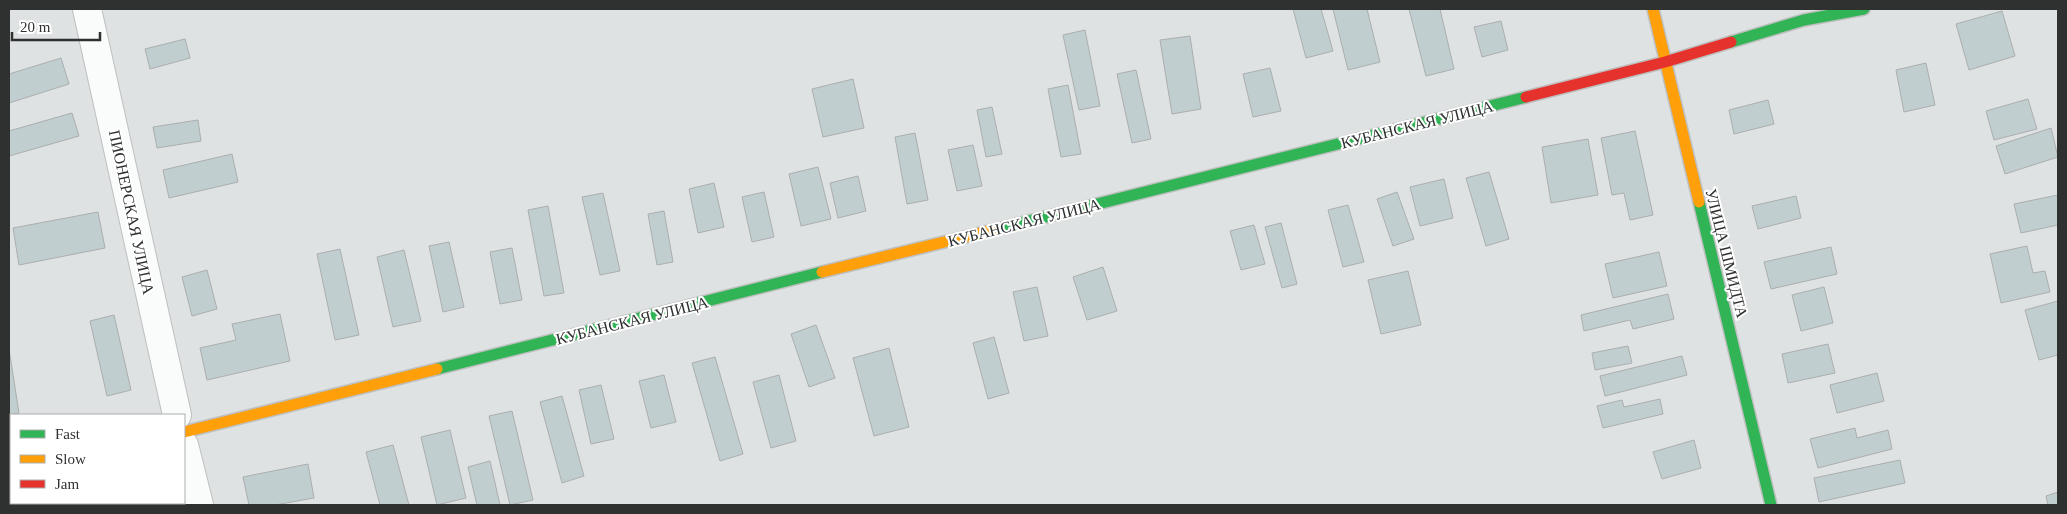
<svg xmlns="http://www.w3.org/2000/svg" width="2067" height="514" viewBox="0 0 2067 514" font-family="Georgia,serif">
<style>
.building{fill:#c0ced0;stroke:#acaeae}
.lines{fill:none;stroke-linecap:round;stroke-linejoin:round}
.street-casing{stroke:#bebfbf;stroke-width:30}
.fast-casing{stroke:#bebfbf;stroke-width:14}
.slow-casing{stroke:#bebfbf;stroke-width:14}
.jam-casing{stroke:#bebfbf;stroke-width:14}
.street{stroke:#fafbfb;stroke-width:28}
.fast{stroke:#30b455;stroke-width:11}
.slow{stroke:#ff9f0a;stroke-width:11}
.jam{stroke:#e5322d;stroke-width:11}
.labels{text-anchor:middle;stroke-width:4;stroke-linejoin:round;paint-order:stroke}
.street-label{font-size:16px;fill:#2f3131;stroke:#fff}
</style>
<rect width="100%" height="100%" fill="#dfe2e2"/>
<path class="building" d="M 1293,9 L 1321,9 L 1333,51 L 1306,58 Z
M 1333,9 L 1367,9 L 1380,62 L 1348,70 Z
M 1409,9 L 1440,9 L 1454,69 L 1426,76 Z
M 2002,11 L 2015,56 L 1969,70 L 1956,24 Z
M 1501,21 L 1508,50 L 1482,57 L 1474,27 Z
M 1085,30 L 1100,106 L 1079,110 L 1063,35 Z
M 1190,36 L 1201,109 L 1172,114 L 1160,40 Z
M 185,39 L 190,58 L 150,69 L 145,49 Z
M 61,58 L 69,84 L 9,103 L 9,74 Z
M 1926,63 L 1935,105 L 1904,112 L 1896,70 Z
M 1270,68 L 1281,111 L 1253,117 L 1243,74 Z
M 1136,70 L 1151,139 L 1132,143 L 1117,74 Z
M 853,79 L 864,128 L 823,137 L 812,89 Z
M 1068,85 L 1081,154 L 1061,157 L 1048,89 Z
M 2028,99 L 2037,129 L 1994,140 L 1986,111 Z
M 1768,100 L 1774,124 L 1734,134 L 1729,110 Z
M 992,107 L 1002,154 L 986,157 L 977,110 Z
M 72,113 L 79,136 L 9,156 L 9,131 Z
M 198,120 L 201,141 L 157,148 L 153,127 Z
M 2051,128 L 2058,157 L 2005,174 L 1996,146 Z
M 1635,131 L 1653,215 L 1630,220 L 1624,193 L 1612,195 L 1601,138 Z
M 915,133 L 928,200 L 907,204 L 895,137 Z
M 1588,139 L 1598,195 L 1551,203 L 1542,147 Z
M 973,145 L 982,186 L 957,191 L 948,150 Z
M 232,154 L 238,182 L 169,198 L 163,170 Z
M 818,167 L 831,219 L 801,226 L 789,174 Z
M 1489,172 L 1509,239 L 1486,246 L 1466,178 Z
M 858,176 L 866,211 L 838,218 L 830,183 Z
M 1444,179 L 1453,218 L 1420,226 L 1410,187 Z
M 714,183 L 724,227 L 698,233 L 689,189 Z
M 764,192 L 774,237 L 752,242 L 742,197 Z
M 1397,192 L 1414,239 L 1393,246 L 1377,199 Z
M 603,193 L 620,271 L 600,275 L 582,197 Z
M 2058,195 L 2058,225 L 2021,233 L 2014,204 Z
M 1796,196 L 1801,218 L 1758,229 L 1752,206 Z
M 1348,205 L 1364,262 L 1343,267 L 1328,210 Z
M 548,206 L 564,293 L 544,296 L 528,210 Z
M 664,211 L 673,262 L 657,265 L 648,214 Z
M 98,212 L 105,248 L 19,265 L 13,228 Z
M 1281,223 L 1297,284 L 1282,288 L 1265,227 Z
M 1254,225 L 1265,264 L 1241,270 L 1230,231 Z
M 449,242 L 464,307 L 443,312 L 429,246 Z
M 2027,246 L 2033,273 L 2045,271 L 2050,292 L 2001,303 L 1990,254 Z
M 1831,247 L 1837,274 L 1771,289 L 1764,262 Z
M 512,248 L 522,300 L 500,304 L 490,252 Z
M 340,249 L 359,335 L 335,340 L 317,254 Z
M 404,250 L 421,321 L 393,327 L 377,257 Z
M 1659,252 L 1667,286 L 1613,298 L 1605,264 Z
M 1103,267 L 1117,311 L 1087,320 L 1073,277 Z
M 207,270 L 217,309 L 192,316 L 182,277 Z
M 1408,271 L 1421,325 L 1381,334 L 1368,280 Z
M 1037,287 L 1048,336 L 1024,341 L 1013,292 Z
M 1824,287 L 1833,323 L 1801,331 L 1792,295 Z
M 1668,294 L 1674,319 L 1633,329 L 1630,320 L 1584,331 L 1581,315 Z
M 2058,301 L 2058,355 L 2039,360 L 2025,310 Z
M 280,314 L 290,361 L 207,380 L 200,348 L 236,340 L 232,324 Z
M 114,315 L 131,390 L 107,396 L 90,321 Z
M 816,325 L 835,378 L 809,387 L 791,334 Z
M 994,337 L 1009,393 L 988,399 L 973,343 Z
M 1828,344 L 1835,373 L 1788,383 L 1782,354 Z
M 1628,346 L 1632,363 L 1595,370 L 1592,353 Z
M 889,348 L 909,427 L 874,436 L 853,358 Z
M 9,349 L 19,413 L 9,415 Z
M 1682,356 L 1687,375 L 1605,396 L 1600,376 Z
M 715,357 L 743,454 L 720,461 L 692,363 Z
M 1877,373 L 1884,401 L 1837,413 L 1830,385 Z
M 664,375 L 676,422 L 651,428 L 639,381 Z
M 779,375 L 796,441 L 771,448 L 753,382 Z
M 601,385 L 614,439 L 591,444 L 579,390 Z
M 562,396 L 584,476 L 562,483 L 540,402 Z
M 1660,399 L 1663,414 L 1603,428 L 1597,406 L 1622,400 L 1624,407 Z
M 512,411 L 533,500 L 510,505 L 489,416 Z
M 1855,428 L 1857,438 L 1888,430 L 1892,449 L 1818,468 L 1810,439 Z
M 450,430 L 466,498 L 437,505 L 421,437 Z
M 1694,440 L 1701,468 L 1662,479 L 1653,452 Z
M 393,445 L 409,505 L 380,505 L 366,452 Z
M 1900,460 L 1905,483 L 1819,502 L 1814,478 Z
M 490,461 L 500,505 L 477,505 L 468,467 Z
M 308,464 L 314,498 L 275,505 L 249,505 L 243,477 Z
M 2058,492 L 2058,505 L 2048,505 L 2046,496 Z
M 63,503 L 95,503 L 96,505 L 63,505 Z
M 134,503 L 161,503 L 162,505 L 134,505 Z"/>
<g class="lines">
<g class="street-casing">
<path id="street" d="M 87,9 L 177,415
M 184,445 L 199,505
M 9,475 L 11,474"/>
</g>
<g class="fast-casing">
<path id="fast" d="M 1731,42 L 1804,20 L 1864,9
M 1699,202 L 1771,505
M 997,229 L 1526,97
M 437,369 L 822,272"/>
</g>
<g class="slow-casing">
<path id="slow" d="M 1653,9 L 1699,202
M 822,272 L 997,229
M 184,432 L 437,369"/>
</g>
<g class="jam-casing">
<path id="jam" d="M 1526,97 L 1665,62 L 1731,42"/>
</g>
<use href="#street" class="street"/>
<use href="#fast" class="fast"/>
<use href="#slow" class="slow"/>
<use href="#jam" class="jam"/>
</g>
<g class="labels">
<g class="street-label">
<text transform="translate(1417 124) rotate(-14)" y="6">КУБАНСКАЯ УЛИЦА</text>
<text transform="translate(132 212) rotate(78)" y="6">ПИОНЕРСКАЯ УЛИЦА</text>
<text transform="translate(1024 222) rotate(-14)" y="6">КУБАНСКАЯ УЛИЦА</text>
<text transform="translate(1727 253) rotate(76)" y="6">УЛИЦА ШМИДТА</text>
<text transform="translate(632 320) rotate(-14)" y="6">КУБАНСКАЯ УЛИЦА</text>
</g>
</g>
<rect width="2067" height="514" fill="none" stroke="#2f3131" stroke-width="20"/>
<rect x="10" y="414" width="175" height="90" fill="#ffffff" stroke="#acadad"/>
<rect x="20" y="430" width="25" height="8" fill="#30b455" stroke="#acadad"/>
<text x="55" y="439" font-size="15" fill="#2f3131">Fast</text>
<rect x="20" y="455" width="25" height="8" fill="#ff9f0a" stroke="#acadad"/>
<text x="55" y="464" font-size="15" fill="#2f3131">Slow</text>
<rect x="20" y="480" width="25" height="8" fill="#e5322d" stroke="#acadad"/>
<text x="55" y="489" font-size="15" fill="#2f3131">Jam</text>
<path d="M12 32v8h88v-8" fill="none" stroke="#2f3131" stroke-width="2.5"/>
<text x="20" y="32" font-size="15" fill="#2f3131" stroke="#ffffff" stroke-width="4" paint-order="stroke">20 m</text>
</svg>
